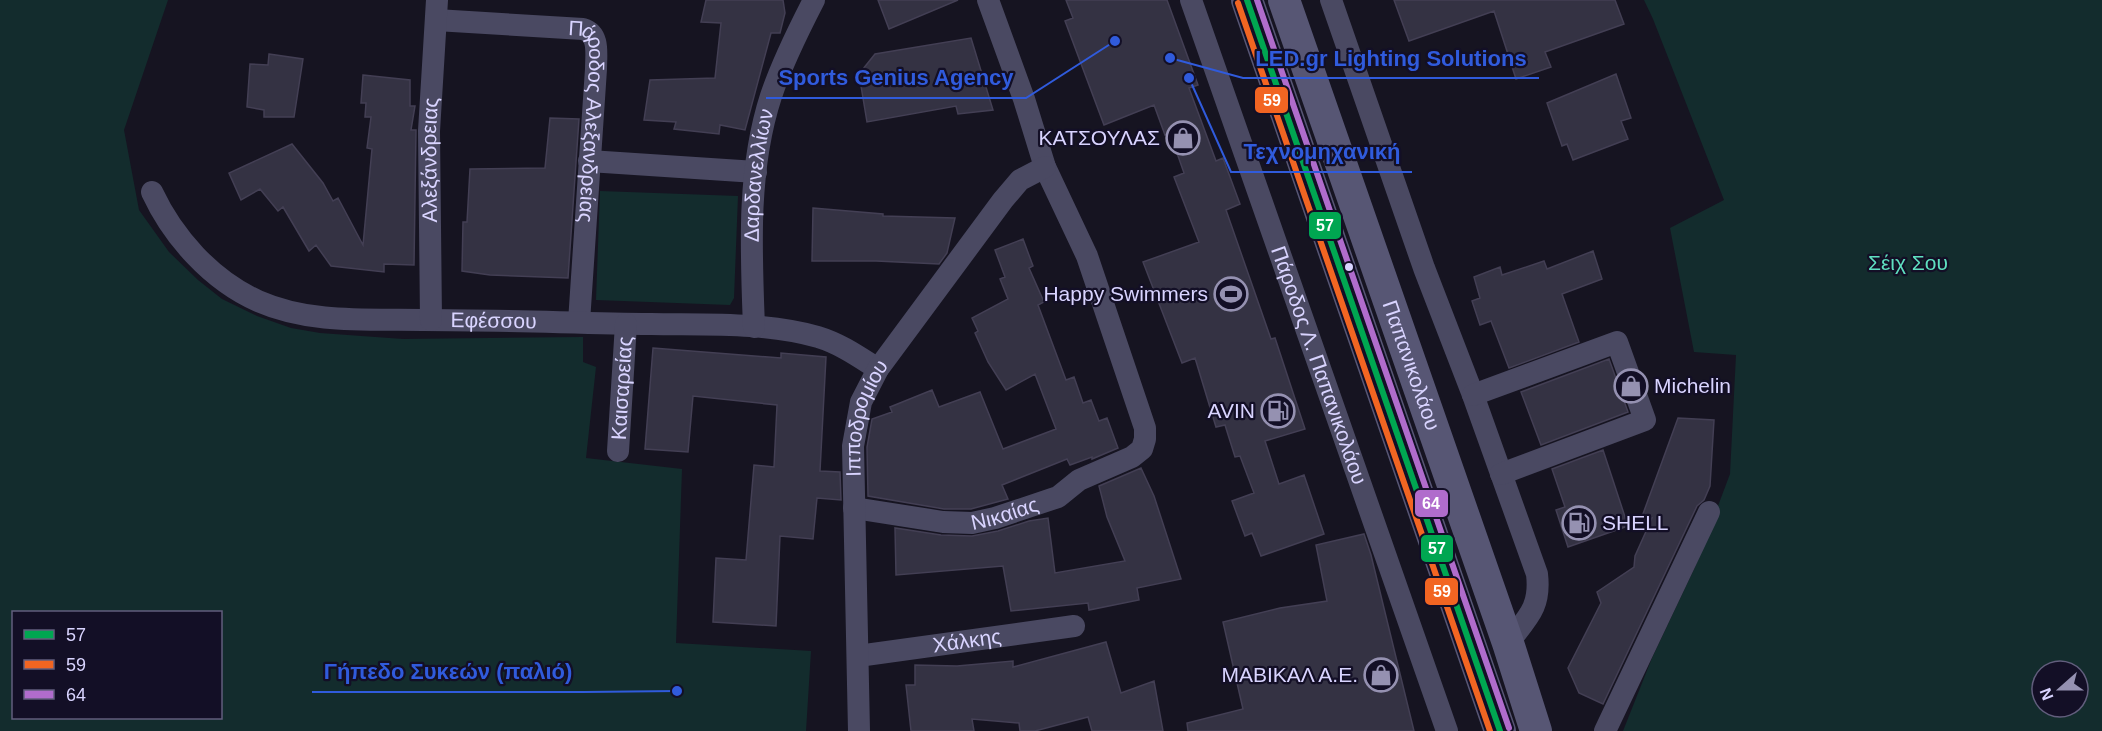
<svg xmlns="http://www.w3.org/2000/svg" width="2102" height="731" viewBox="0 0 2102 731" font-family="Helvetica,sans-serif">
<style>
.green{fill:#132c2d;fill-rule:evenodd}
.building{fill:#343243;stroke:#433f54;stroke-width:1.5}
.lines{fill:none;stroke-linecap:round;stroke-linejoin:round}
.minor{stroke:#4a4962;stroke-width:22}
.secondary{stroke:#575674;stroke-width:32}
.bus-1-casing{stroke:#130f26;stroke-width:10}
.bus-2-casing{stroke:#130f26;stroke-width:10}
.bus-3-casing{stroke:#130f26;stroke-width:10}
.bus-1{stroke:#00a651;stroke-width:6}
.bus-2{stroke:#f26522;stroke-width:6}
.bus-3{stroke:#b06ccc;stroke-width:6}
.bus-dot{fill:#d9d4ff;stroke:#130f26;stroke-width:2}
.labels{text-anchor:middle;stroke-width:4.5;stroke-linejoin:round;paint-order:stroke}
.street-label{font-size:21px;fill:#d9d4ff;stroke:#130f26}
.poi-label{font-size:21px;fill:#d9d4ff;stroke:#130f26;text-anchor:end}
.park-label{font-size:21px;fill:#5fe0c0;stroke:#130f26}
.leader{fill:none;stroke:#305bdc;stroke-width:2}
.callout-dot{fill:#305bdc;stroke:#130f26;stroke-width:2}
.callout-label{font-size:22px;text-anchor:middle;font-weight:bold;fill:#305bdc;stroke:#130f26;stroke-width:4.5;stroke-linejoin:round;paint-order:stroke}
.line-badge{stroke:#130f26;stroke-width:2}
.badge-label{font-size:16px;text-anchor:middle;font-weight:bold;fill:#fff}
</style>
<rect width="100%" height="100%" fill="#161421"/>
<path class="green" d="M 0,0 L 168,0 L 124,130 L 139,210 L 169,252 L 198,280 L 222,299 L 257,316 L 291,328 L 320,333 L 403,339 L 583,337 L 583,362 L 596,367 L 586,458 L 682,469 L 676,643 L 811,651 L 806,731 L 0,731 ZM 14,612 L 220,612 L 220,718 L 14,718 Z
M 1644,0 L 2102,0 L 2102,731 L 1623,731 L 1652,658 L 1695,567 L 1730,474 L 1736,355 L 1694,352 L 1670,228 L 1724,200 L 1653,19 ZM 2042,671 L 2078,671 L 2078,707 L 2042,707 Z
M 600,191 L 738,196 L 734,298 L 730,305 L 596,300 Z"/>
<path class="building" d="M 706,0 L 783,0 L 785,13 L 780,33 L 771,33 L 745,130 L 720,125 L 719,134 L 674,129 L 676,122 L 644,120 L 650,80 L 715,78 L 721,23 L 701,22 Z
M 878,0 L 958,0 L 889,29 Z
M 1066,0 L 1167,0 L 1198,85 L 1189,88 L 1216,161 L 1223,158 L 1240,204 L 1226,210 L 1271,339 L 1275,338 L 1305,429 L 1265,441 L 1279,484 L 1304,475 L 1324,534 L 1261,556 L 1252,533 L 1245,536 L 1232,501 L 1254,493 L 1240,456 L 1235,457 L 1225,425 L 1216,427 L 1195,358 L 1182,363 L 1143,262 L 1199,242 L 1174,177 L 1184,173 L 1170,133 L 1165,135 L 1154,105 L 1104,125 L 1065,21 L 1073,18 Z
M 1394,0 L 1615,0 L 1624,24 L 1545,52 L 1551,67 L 1516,79 L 1494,11 L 1409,41 Z
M 971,38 L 993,110 L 958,114 L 956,106 L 867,122 L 859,74 L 875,54 Z
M 269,54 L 303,59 L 294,117 L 264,117 L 264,110 L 247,107 L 250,64 L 268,65 Z
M 1616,74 L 1631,118 L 1621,121 L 1628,139 L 1573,160 L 1567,144 L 1562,146 L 1547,103 Z
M 363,75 L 410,80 L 410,106 L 415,106 L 411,130 L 416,130 L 414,265 L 384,264 L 384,272 L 331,266 L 316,245 L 309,251 L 283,207 L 278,211 L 260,189 L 241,200 L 229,173 L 292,144 L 323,183 L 333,201 L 338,198 L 363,245 L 372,149 L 367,148 L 371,117 L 365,117 L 366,103 L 361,103 Z
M 550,118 L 579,119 L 568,278 L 490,275 L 462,271 L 463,222 L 467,222 L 470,169 L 545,168 Z
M 813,208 L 883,214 L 883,216 L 955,218 L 947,253 L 939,264 L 876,261 L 812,261 Z
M 1023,239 L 1033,266 L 1029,268 L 1044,302 L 1038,305 L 1066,380 L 1074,377 L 1083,403 L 1091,400 L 1099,421 L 1107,418 L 1118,448 L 1092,459 L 1092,457 L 1070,465 L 1067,459 L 1002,485 L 1008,499 L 971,509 L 944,509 L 868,496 L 867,447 L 872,419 L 892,412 L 890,407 L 932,390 L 939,407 L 980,392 L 1003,449 L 1056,429 L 1035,374 L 1006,390 L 988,362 L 975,333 L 978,331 L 972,318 L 1008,299 L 1000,279 L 1005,277 L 995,250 Z
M 1593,251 L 1602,279 L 1562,294 L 1579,342 L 1509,368 L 1491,321 L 1480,325 L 1472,301 L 1480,298 L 1474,277 L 1500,267 L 1502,275 L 1544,261 L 1547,269 Z
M 653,348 L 781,358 L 781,353 L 826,357 L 820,471 L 840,472 L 841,500 L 817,498 L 813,539 L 780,536 L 776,626 L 713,622 L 716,558 L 746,560 L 754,465 L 774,467 L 777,405 L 693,396 L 688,452 L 645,449 Z
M 1609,359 L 1628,412 L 1541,445 L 1521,392 Z
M 1678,418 L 1714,420 L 1710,486 L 1704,500 L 1697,506 L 1603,704 L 1579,693 L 1568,668 L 1601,603 L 1597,592 L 1634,567 L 1635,556 L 1652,518 L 1640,522 Z
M 1603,450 L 1628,526 L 1568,547 L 1556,510 L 1565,507 L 1552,469 Z
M 1141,468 L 1154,496 L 1181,579 L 1137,588 L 1139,600 L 1089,610 L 1088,603 L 1011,611 L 1003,566 L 896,575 L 895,528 L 941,535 L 972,536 L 998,531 L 1029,521 L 1048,518 L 1055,573 L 1125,561 L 1107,517 L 1099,486 Z
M 1364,534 L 1371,555 L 1414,731 L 1188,731 L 1187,723 L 1243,709 L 1223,622 L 1280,608 L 1327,601 L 1316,545 Z
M 1106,642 L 1121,693 L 1154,681 L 1163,731 L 1092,731 L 1088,717 L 1035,731 L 1020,731 L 1019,723 L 972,719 L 974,731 L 911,731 L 906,685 L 915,685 L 915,665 L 957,666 L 1013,661 L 1013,667 Z"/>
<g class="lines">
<g class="minor">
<path id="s1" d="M 1191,0 L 1447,731"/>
<path d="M 1331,0 L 1424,268 L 1473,395 L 1537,574 C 1541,608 1527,618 1508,643"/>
<path id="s2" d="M 436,20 L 583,29 C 600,34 596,54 596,69 L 579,322"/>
<path d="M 589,161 L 756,172"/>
<path id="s3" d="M 152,192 C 173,237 211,280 258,301 C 310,324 368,319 423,320 C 499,320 575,323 651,324 C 706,325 765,322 818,337 C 841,344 859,357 878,369"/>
<path id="s4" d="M 431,320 L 429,131 L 437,0"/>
<path id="s5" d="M 754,327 C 751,250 747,170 771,96 C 782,63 798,31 814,0"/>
<path d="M 1473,395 L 1617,342 L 1645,420 L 1501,474"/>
<path id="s6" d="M 618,451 L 626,324"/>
<path id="s7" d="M 854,508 L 943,522 L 972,523 L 995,518 L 1058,497 L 1079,480 L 1132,457 L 1142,449 L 1145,439 L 1145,428 L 1087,256 L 1045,167 L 1024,99 L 988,0"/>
<path id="s8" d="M 858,656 L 1074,626"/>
<path id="s9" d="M 859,731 L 853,446 L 861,402 L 878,369 L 1003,200 L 1020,180 L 1045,167"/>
<path d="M 1605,731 L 1709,512"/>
</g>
<g class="secondary">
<path d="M 1247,0 L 1500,731"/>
<path id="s10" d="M 1284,0 L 1508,643 L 1536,731"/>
</g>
<g class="bus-1-casing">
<path id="bus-1" d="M 1247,0 L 1500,731"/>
</g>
<g class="bus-2-casing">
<path id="bus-2" d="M 1238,3 L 1490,731"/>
</g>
<g class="bus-3-casing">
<path id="bus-3" d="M 1257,0 L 1509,728"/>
</g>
<use href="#bus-1" class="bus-1"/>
<use href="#bus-2" class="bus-2"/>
<use href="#bus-3" class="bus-3"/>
</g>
<defs>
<g id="shop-ring" transform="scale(1.725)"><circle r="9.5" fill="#130f26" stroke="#9591b1" stroke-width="1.5"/><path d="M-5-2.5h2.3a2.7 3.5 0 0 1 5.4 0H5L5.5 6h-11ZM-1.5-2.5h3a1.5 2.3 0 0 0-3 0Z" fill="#9591b1"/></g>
<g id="stadium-ring" transform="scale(1.725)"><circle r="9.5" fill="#130f26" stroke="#9591b1" stroke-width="1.5"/><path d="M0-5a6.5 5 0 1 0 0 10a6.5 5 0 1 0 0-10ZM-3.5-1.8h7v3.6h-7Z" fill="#9591b1"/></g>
<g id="fuel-ring" transform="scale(1.725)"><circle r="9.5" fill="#130f26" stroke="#9591b1" stroke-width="1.5"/><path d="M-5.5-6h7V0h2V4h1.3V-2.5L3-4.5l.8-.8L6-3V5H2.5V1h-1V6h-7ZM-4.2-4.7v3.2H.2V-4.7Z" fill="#9591b1"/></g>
</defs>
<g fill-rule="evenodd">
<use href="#shop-ring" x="1183" y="138"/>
<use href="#stadium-ring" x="1231" y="294"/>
<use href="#shop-ring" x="1631" y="386"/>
<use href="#fuel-ring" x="1278" y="411"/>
<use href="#fuel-ring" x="1579" y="523"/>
<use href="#shop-ring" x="1381" y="675"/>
</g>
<circle class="bus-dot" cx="1349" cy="267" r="5"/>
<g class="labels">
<g class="street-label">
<text dy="7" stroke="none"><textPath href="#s2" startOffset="240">Πάροδος Αλεξανδρείας</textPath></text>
<text dy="7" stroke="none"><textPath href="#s4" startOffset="160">Αλεξάνδρειας</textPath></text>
<text dy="7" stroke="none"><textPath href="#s5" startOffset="152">Δαρδανελλίων</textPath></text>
<text dy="7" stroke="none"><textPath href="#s3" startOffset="393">Εφέσσου</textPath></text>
<text dy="7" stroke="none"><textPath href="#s10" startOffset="387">Παπανικολάου</textPath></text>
<text dy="7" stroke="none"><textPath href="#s1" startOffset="387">Πάροδος Λ. Παπανικολάου</textPath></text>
<text dy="7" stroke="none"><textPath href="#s6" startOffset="63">Καισαρείας</textPath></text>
<text dy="7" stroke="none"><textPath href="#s9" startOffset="315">Ιπποδρομίου</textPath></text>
<text dy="7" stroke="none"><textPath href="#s7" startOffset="153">Νικαίας</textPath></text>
<text dy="7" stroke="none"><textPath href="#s8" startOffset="110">Χάλκης</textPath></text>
</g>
<g class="poi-label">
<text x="1160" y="145">ΚΑΤΣΟΥΛΑΣ</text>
<text x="1208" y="301">Happy Swimmers</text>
<text x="1654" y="393" text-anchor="start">Michelin</text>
<text x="1255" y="418">AVIN</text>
<text x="1602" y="530" text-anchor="start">SHELL</text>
<text x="1358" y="682">ΜΑΒΙΚΑΛ Α.Ε.</text>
</g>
<g class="park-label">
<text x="1908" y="270">Σέιχ Σου</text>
</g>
</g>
<path class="leader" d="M1170 58L1243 78H1539M1115 41L1026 98H766M1189 78L1231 172H1412M677 691L584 692H312"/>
<g class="callout-dot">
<circle cx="1170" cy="58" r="6"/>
<circle cx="1115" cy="41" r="6"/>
<circle cx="1189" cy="78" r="6"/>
<circle cx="677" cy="691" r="6"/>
</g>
<g class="callout-label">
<text x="1391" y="66">LED.gr Lighting Solutions</text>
<text x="896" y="85">Sports Genius Agency</text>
<text x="1322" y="159">Τεχνομηχανική</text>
<text x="448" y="679">Γήπεδο Συκεών (παλιό)</text>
</g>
<g class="line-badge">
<rect x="1254" y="86" width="35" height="28" rx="6" fill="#f26522"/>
<rect x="1308" y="211" width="34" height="29" rx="6" fill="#00a651"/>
<rect x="1414" y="489" width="35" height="29" rx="6" fill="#b06ccc"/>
<rect x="1420" y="534" width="34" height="29" rx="6" fill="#00a651"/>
<rect x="1424" y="577" width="35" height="29" rx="6" fill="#f26522"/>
</g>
<g class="badge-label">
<text x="1272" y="106">59</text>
<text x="1325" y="231">57</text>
<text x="1431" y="509">64</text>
<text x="1437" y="554">57</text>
<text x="1442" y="597">59</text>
</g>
<rect x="12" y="611" width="210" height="108" fill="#130f26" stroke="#625e7d" stroke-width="1.5"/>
<rect x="24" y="630" width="30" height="9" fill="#00a651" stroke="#625e7d" stroke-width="1.5"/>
<text x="66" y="641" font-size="18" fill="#d9d4ff">57</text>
<rect x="24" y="660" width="30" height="9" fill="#f26522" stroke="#625e7d" stroke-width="1.5"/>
<text x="66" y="671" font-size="18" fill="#d9d4ff">59</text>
<rect x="24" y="690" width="30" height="9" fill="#b06ccc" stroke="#625e7d" stroke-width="1.5"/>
<text x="66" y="701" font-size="18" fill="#d9d4ff">64</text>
<g transform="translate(2060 689) rotate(249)"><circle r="28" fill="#130f26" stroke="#625e7d" stroke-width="1.5"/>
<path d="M0-4.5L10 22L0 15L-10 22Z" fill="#9591b1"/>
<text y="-9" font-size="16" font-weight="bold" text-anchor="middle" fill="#d9d4ff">N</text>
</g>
</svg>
